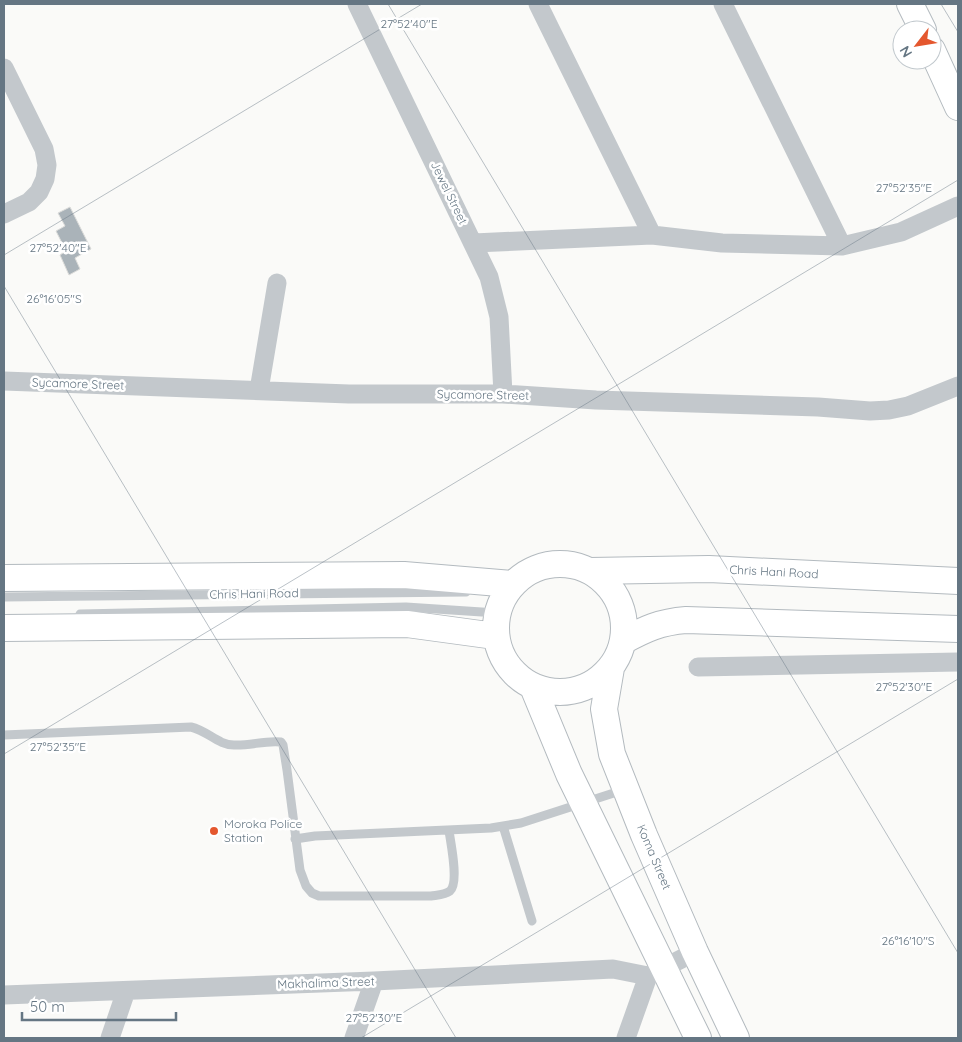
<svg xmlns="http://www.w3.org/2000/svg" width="962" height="1042" viewBox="0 0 962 1042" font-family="Quicksand,sans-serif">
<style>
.building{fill:#aab3b9;stroke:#dcdcda}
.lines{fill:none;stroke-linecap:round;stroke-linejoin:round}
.secondary-casing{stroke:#b3babf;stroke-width:28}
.lane{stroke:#c3c8cc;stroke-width:9}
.street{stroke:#c3c8cc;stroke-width:19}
.secondary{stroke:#fff;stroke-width:26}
.ticks{fill:none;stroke:#657683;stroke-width:1;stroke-opacity:0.45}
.poi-dot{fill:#e4572e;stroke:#fff;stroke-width:2}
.labels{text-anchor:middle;stroke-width:5;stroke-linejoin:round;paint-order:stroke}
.street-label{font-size:12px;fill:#657683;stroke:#fff}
.poi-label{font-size:12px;fill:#657683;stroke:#fff;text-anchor:start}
.ticks-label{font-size:12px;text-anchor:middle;fill:#657683;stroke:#fff;stroke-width:5;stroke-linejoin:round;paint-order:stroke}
</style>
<rect width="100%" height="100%" fill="#fafaf8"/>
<path class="building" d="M 70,207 L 91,249 L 75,258 L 80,269 L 69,275 L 60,255 L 66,251 L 56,231 L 65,226 L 58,213 Z"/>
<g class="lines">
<g class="secondary-casing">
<path id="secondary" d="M 910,4 L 923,30
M 932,50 L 958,107
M496 628a64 64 0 1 1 128 0a64 64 0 1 1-128 0Z
M 590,571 L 709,569 L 958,581
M 4,578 L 404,575 L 512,584
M 4,628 L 407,624 L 495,636
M 623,641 C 645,629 660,622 686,620 L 958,629
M 611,668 L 604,709 L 612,754 L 644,835 L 695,952 L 736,1038
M 533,687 L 569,774 L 698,1038"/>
</g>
<path class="lane" d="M 4,597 L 466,592
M 80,614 L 406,607 L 497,613
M 4,735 L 191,727 C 208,731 218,745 234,745 C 249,746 266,740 281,742 L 283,745 L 287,770 L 300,870 L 306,886 L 312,893 L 319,896 L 431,896 C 437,895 445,895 450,891 C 459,883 451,844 449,831
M 503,826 L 532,921
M 295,839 L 315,836 L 491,828 L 521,823 L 623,790"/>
<path class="street" d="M 357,4 L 489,277 L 499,317 L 503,394
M 538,4 L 652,235
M 723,4 L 842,246
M 4,68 L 44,149 L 47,165 L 45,179 L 39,192 L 29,202 L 4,214
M 474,243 L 652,235 L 722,243 L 842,246 L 901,232 L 958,206
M 4,381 L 349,394 L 503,394 L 596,400 L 818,407 L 870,411 L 889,410 L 908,406 L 958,386
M 259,390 L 277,283
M 698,667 L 958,662
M 4,995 L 374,981 L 613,969 L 648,976
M 110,1038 L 126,991
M 354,1038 L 374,981
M 626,1038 L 648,976 L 695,952"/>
<use href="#secondary" class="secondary"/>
</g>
<path class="ticks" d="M 388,4 L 958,953M 941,4 L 958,32M 4,255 L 422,4M 4,286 L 456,1038M 4,754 L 958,180M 361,1038 L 958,679"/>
<circle class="poi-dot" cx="214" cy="831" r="5"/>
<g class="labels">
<g class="street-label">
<text transform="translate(449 193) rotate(64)" y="4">Jewel Street</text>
<text transform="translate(78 384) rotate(2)" y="4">Sycamore Street</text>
<text transform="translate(483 395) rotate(1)" y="4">Sycamore Street</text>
<text transform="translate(774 572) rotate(3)" y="4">Chris Hani Road</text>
<text transform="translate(254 594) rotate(-1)" y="4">Chris Hani Road</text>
<text transform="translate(654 857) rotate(67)" y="4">Koma Street</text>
<text transform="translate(326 983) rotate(-2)" y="4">Makhalima Street</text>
</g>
<g class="poi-label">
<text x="224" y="828">Moroka Police<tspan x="224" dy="14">Station</tspan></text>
</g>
</g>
<g class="ticks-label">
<text x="409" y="28">27°52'40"E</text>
<text x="904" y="192">27°52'35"E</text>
<text x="58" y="252">27°52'40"E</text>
<text x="54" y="303">26°16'05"S</text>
<text x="904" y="691">27°52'30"E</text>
<text x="58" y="751">27°52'35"E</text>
<text x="908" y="945">26°16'10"S</text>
<text x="374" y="1022">27°52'30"E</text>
</g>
<rect width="962" height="1042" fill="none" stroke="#657683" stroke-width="10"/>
<g transform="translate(917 45) rotate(239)"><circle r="24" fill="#ffffff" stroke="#c1c8cd"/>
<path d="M0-4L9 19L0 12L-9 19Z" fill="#e4572e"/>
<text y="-8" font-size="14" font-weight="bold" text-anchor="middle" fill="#657683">N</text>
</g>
<path d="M22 1012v8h154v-8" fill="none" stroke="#657683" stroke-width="2.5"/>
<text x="30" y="1012" font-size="15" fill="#657683" stroke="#ffffff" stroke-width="4" paint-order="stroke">50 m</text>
</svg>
